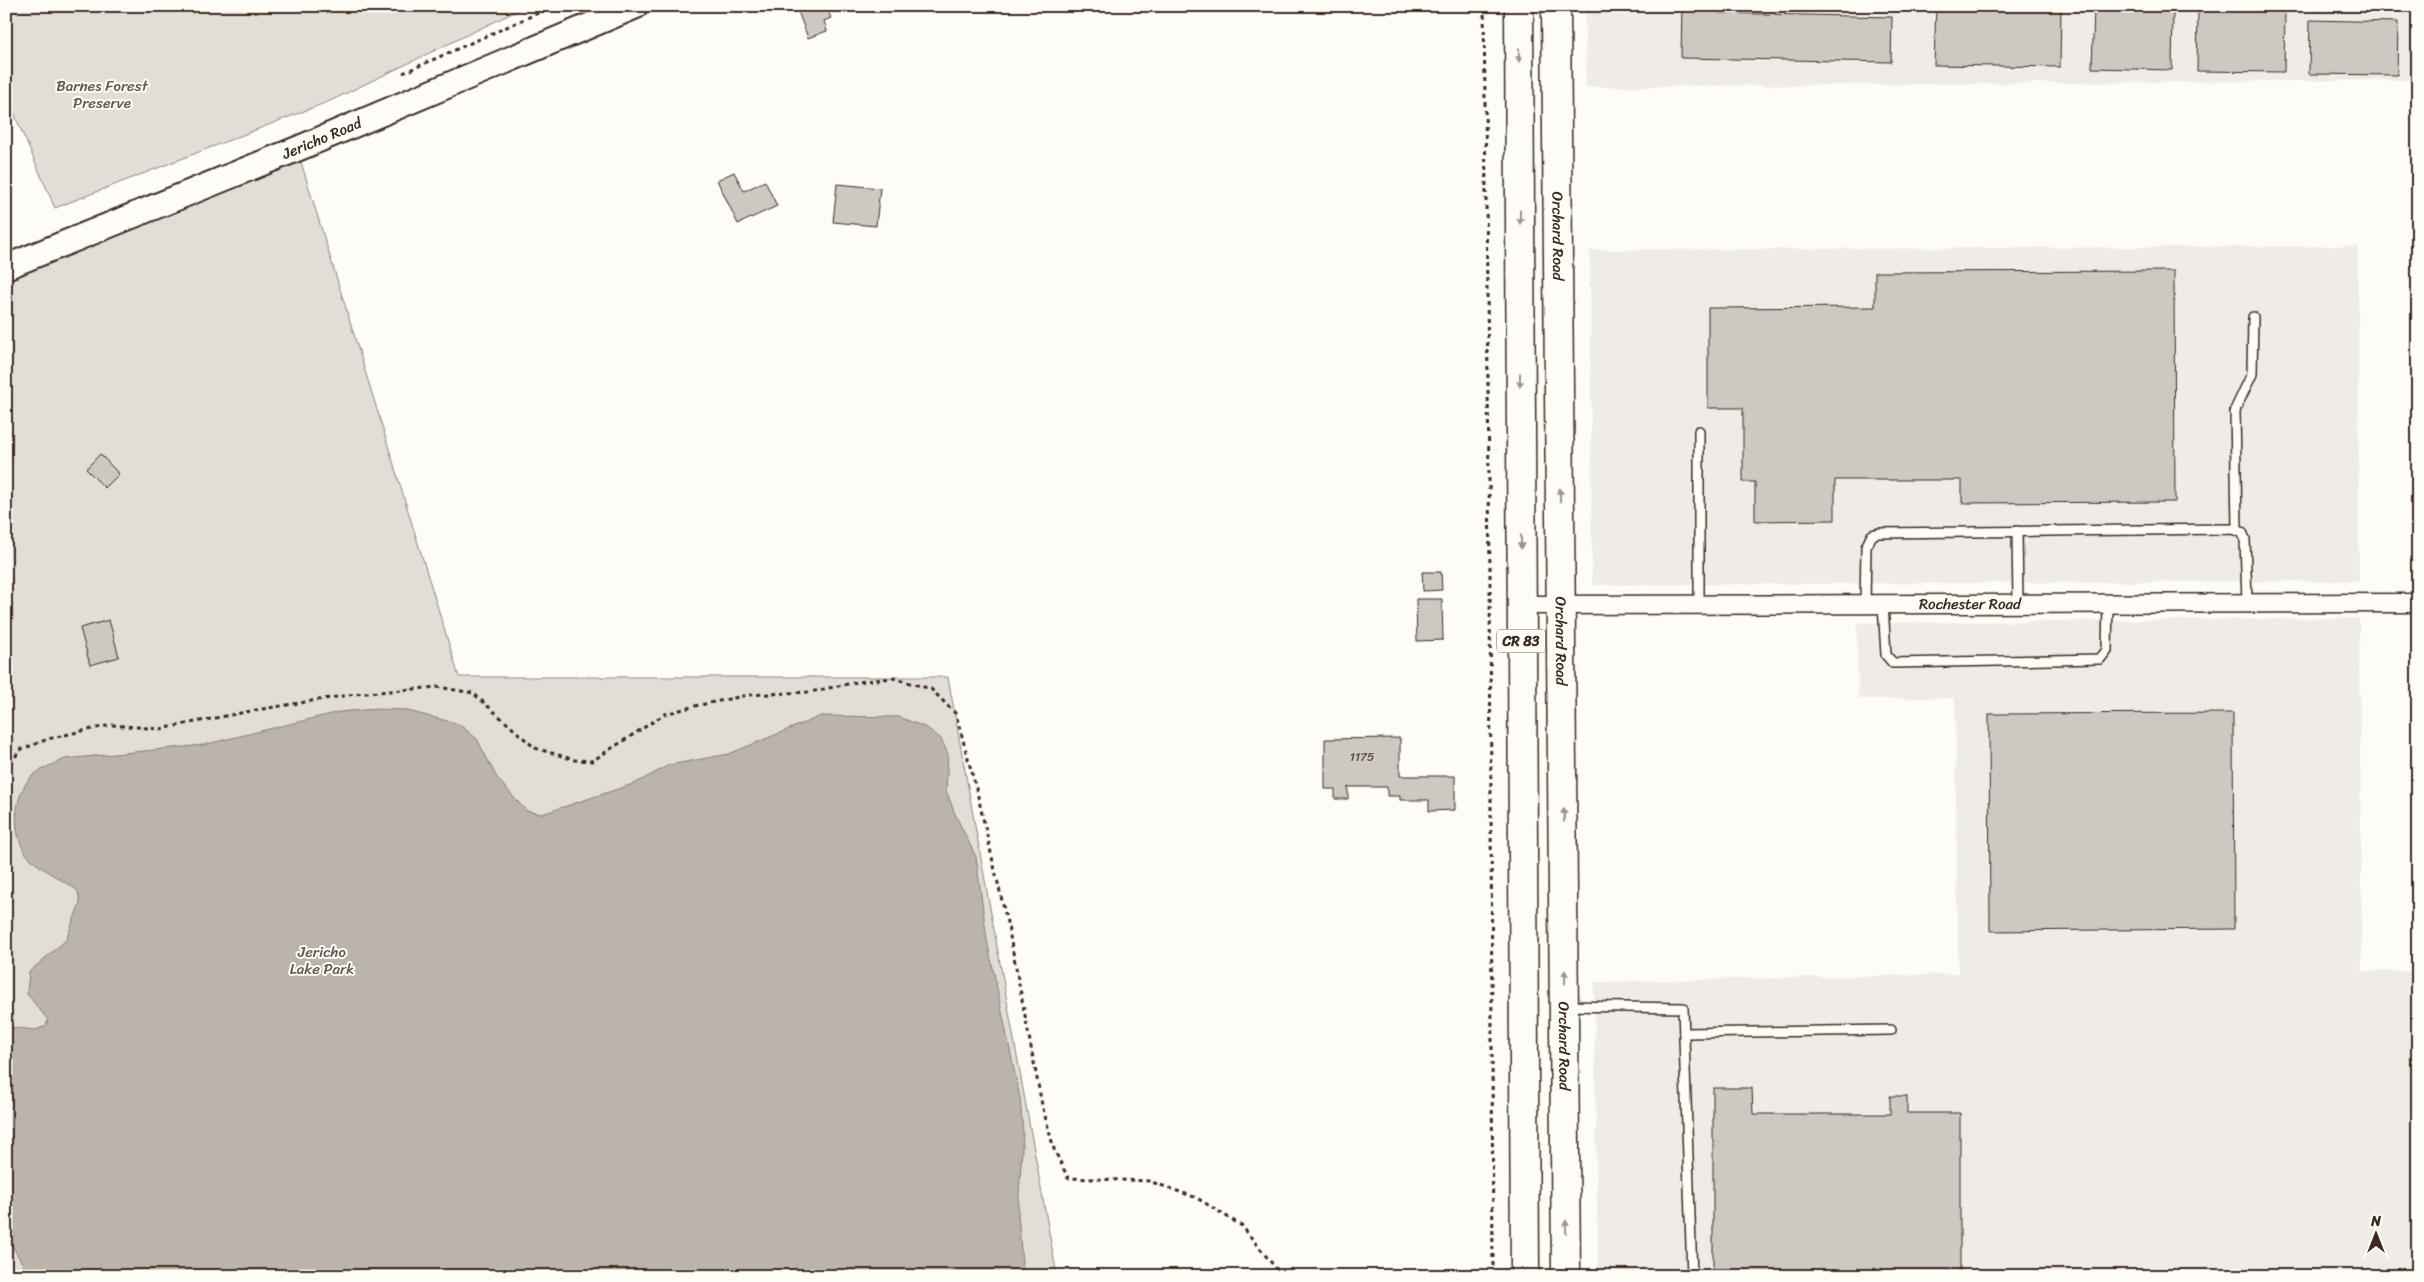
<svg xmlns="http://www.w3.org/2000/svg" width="2424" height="1282" viewBox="0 0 2424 1282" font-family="Sriracha,sans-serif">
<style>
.built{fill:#efece7}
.green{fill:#e1ded7;stroke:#8e847a}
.water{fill:#bbb4ad;stroke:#887d74}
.building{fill:#cdc8c2;stroke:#3b2a1e}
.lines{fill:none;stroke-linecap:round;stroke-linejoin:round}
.lane-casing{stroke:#3b2a1e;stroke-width:12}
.street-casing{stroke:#3b2a1e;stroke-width:21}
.secondary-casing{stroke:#3b2a1e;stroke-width:28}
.primary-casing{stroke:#3b2a1e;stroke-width:31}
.path{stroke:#3b2a1e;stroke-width:3;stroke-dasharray:4 4;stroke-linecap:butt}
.lane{stroke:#fdfcf7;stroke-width:9}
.street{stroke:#fdfcf7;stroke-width:18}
.secondary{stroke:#fdfcf7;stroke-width:24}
.primary{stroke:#fdfcf7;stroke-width:28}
.oneway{fill:#9c938a}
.labels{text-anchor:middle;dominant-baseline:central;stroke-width:4;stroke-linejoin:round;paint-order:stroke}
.number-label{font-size:12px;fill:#605247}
.shield{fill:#fdfcf7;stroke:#75695f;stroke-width:1}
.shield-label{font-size:14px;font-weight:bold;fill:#3b2a1e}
.park-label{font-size:15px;fill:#64574c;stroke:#fdfcf7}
.street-label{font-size:15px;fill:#3b2a1e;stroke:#fdfcf7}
</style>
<rect width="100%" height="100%" fill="#fdfcf7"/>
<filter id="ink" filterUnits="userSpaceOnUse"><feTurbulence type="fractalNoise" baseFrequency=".02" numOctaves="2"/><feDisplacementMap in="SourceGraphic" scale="10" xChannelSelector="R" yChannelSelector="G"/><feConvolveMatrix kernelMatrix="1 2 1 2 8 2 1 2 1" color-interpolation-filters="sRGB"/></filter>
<g filter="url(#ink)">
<!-- built -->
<g class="built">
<polygon points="1585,6 2418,6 2418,80 1586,87"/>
<polygon points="2358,246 2359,581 1592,585 1590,250"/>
<polygon points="2359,618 2362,971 2418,971 2418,1276 1598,1276 1594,982 1958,974 1955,698 1858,699 1857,623"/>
</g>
<!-- green -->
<g class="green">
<polygon points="6,6 527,6 330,101 55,208 6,95"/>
<polygon points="297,149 459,677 948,677 1057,1276 6,1276 6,267"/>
</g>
<!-- water -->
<path class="water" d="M 376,709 L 404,710 L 459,724 L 477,739 L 497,778 L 518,802 L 527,811 L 542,814 L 636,783 L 669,765 L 729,754 L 821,716 L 899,717 L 927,728 L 941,739 L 948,754 L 946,790 L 955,814 L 976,857 L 987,940 L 1020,1098 L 1023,1132 L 1018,1213 L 1023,1276 L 598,1276 L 593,1271 L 567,1276 L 26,1276 L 24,1266 L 11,1244 L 7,1221 L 6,1027 L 36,1030 L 46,1026 L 48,1020 L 27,994 L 29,972 L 66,940 L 80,903 L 78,891 C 62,879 42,871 28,856 C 11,836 13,796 31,777 C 40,769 54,764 65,759 L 203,745 L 339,712 Z"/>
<!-- building -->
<g class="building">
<polygon points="796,6 826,6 831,18 824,21 827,31 808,38"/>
<polygon points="1682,6 1718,6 1718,13 1892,17 1891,62 1681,58"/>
<polygon points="1936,6 2061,6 2060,67 1934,65"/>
<polygon points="2198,8 2285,10 2284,72 2197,71"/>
<polygon points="2094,9 2173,11 2172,70 2092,68"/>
<polygon points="2310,20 2398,22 2397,75 2309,74"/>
<polygon points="734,172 744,191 765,181 777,206 738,224 717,180"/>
<polygon points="837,184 880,188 876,226 833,222"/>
<polygon points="2174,271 2175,502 1962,503 1962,480 1835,480 1835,520 1755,521 1755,482 1743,482 1743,408 1708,408 1708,308 1875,307 1875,272"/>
<polygon points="100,454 119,474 105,488 86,469"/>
<polygon points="1422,572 1441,572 1442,590 1423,591"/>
<polygon points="1416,599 1442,599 1443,640 1417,641"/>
<polygon points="109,620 119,657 90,665 80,628"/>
<polygon points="2233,713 2234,929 1990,931 1989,714"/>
<polygon points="1400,738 1400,776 1455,776 1455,810 1429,811 1429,800 1400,800 1400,796 1387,796 1387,787 1348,787 1348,799 1335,799 1335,789 1325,789 1325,739"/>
<polygon points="1713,1088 1752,1088 1753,1114 1890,1114 1890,1096 1907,1096 1907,1113 1960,1113 1960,1276 1713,1276"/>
</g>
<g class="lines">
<!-- lane casing -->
<g class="lane-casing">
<g id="lane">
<polyline points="1699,431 1699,605"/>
<polyline points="2237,529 2235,410 2252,374 2253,317"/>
<polyline points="2017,531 2018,604"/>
<polyline points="1865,604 1866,547 1872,535 1879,533 2231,529 2242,532 2245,539 2247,603"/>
<polyline points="1883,604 1886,655 1893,663 2100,659 2107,650 2108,603"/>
<polyline points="1566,1006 1683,1008 1692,1276"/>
<polyline points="1684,1033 1891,1030"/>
</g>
</g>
<!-- street casing -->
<g class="street-casing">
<g id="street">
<path id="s1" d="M 1521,605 L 2418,603"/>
</g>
</g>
<!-- secondary casing -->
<g class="secondary-casing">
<g id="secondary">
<path id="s2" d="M 6,267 L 297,149 L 636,6"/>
</g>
</g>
<!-- primary casing -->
<g class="primary-casing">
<g id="primary">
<polyline points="1519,6 1525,1276"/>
<path id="s3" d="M 1556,6 L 1566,1276"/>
</g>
</g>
<!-- path -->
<g class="path">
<polyline points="1484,6 1490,573 1493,1276"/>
<polyline points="403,73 554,6"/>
<polyline points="6,770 20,750 48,739 82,731 112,725 160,729 256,710 355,694 438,687 473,693 535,748 575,760 592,761 665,714 695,706 748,695 810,692 857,682 893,678 931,689 956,714 977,792 1009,931 1042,1105 1054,1149 1068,1178 1149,1181 1197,1198 1242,1226 1282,1276"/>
</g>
<!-- lane -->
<use href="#lane" class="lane"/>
<!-- street -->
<use href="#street" class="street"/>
<!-- secondary -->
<use href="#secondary" class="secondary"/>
<!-- primary -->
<use href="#primary" class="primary"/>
</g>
<!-- one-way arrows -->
<defs><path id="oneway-solid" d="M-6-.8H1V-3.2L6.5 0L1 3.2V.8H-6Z" transform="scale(1.25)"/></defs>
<g class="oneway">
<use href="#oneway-solid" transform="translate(1519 55) rotate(90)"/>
<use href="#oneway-solid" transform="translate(1520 217) rotate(90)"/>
<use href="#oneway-solid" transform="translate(1520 380) rotate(90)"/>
<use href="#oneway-solid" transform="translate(1560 495) rotate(-91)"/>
<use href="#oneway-solid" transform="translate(1521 542) rotate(90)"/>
<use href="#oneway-solid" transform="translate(1564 815) rotate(-91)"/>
<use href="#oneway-solid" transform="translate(1565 977) rotate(-91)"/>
<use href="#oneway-solid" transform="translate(1566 1227) rotate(-90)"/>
</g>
</g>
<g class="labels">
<!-- number labels -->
<g class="number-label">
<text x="1362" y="757">1175</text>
</g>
<!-- shield labels -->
<rect class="shield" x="1497" y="629.5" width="48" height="23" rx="4"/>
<g class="shield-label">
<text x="1521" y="641">CR 83</text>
</g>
<!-- park labels -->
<g class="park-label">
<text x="102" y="86">Barnes Forest<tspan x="102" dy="17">Preserve</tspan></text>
<text x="322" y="952">Jericho<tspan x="322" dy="17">Lake Park</tspan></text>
</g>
<!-- street labels -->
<g class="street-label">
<text stroke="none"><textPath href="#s2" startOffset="341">Jericho Road</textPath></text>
<text stroke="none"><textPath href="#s3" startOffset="230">Orchard Road</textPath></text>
<text stroke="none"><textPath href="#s1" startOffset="449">Rochester Road</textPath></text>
<text stroke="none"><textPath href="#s3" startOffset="635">Orchard Road</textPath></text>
<text stroke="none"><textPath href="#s3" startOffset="1040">Orchard Road</textPath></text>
</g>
</g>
<!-- margin -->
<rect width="2424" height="1282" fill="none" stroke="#fdfcf7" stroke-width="25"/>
<rect x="12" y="12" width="2399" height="1257" fill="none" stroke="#3b2a1e" stroke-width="2" filter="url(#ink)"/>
<!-- north arrow -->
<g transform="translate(2376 1234)" stroke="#fdfcf7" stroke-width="4" paint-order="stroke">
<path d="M0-4L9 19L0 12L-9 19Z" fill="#3b2a1e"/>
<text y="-8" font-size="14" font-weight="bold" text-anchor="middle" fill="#3b2a1e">N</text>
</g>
</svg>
